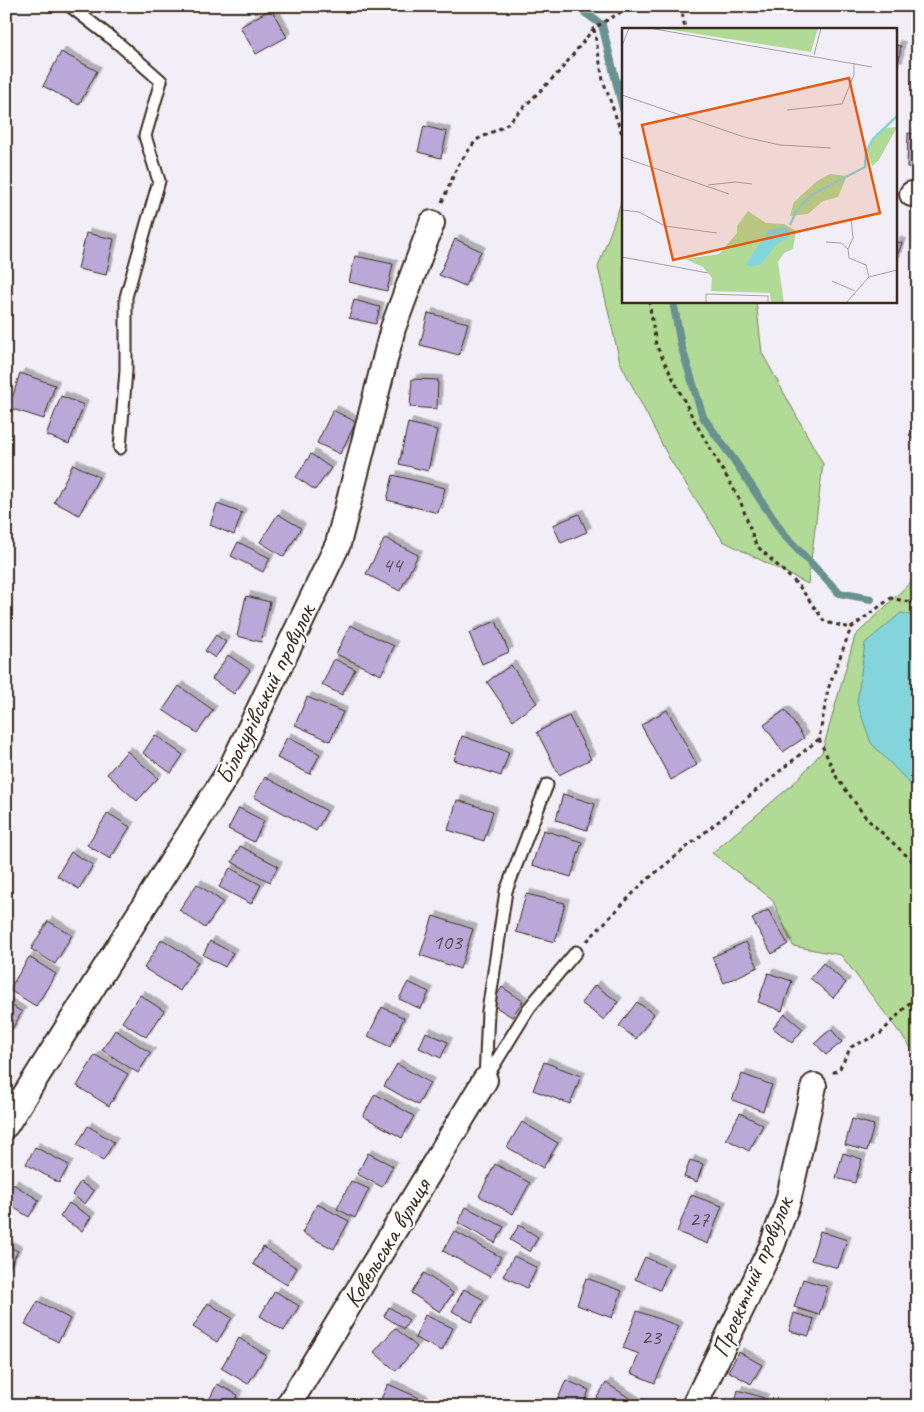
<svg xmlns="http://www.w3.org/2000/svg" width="924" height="1412" viewBox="0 0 924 1412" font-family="Caveat,sans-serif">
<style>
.green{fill:#b1da97;stroke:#76825a}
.water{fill:#84d5db;stroke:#67918f}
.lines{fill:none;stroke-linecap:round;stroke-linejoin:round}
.stream{stroke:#67918f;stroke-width:8}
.building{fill:#b9a8d8;stroke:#3b2a1e;filter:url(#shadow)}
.lane-casing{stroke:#3b2a1e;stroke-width:15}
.street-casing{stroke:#3b2a1e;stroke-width:28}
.path{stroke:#3b2a1e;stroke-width:3;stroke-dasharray:4 4;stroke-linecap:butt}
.lane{stroke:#fff;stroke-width:11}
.street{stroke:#fff;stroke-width:24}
.labels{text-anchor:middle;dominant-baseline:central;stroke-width:4;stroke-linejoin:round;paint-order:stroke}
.number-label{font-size:22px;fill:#5a4a4c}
.street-label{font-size:25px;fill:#3b2a1e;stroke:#fff}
.inset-river{fill:none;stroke:#84d5db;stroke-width:2.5}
.inset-road{fill:none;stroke:#a8a0a0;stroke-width:1}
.view{fill:#e8590c;fill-opacity:0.15;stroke:#e8590c;stroke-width:2.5}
.inset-edge{fill:none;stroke:#3b2a1e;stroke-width:2.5}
</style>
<defs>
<filter id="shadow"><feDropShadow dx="4.5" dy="-4.5" stdDeviation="0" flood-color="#0004"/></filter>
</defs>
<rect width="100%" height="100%" fill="#f1eef7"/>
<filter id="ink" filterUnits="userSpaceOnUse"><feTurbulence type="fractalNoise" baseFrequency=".02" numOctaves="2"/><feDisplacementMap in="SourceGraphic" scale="10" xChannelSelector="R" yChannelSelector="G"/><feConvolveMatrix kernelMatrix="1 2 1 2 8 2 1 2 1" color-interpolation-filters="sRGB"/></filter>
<g filter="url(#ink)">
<!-- green -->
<g class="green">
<polygon points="623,197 623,301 756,301 762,353 823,464 808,584 723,541 669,458 620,362 598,267"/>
<polygon points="918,575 918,1057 841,955 793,946 772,899 712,853 793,784 822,752 855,636"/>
</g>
<!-- water -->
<polygon class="water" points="901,613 918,617 918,792 871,743 857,703 865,643"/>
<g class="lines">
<!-- stream -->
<g class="stream">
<polyline points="576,6 602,25 623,109"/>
<polyline points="673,301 681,345 703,417 734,460 784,535 839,593 871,599"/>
</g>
</g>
<!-- building -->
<g class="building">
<polygon points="271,9 287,37 256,54 240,27"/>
<polygon points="895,45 901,46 898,67 895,66"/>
<polygon points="61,52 97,71 79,105 43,86"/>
<polygon points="424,126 447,132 441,158 418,152"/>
<polygon points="908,133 918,134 918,168 907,167"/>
<polygon points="86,233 114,239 106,275 78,269"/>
<polygon points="455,239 481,251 465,286 439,275"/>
<polygon points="895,241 902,243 895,262"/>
<polygon points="355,256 393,264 387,291 349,282"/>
<polygon points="354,300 380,307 376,324 349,318"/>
<polygon points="428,313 468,323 459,355 420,345"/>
<polygon points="20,373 55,385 44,419 9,408"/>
<polygon points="412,379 438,380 437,409 410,407"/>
<polygon points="61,396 84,405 69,444 46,435"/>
<polygon points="333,410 356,422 340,454 317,443"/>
<polygon points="408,423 437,430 428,471 399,464"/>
<polygon points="918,426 918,444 909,435"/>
<polygon points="311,454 331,468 315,490 296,477"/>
<polygon points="73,464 99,477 79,515 54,502"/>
<polygon points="393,475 445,488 438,513 387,500"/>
<polygon points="217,504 242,513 234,535 210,525"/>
<polygon points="278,514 301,528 284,557 260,542"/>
<polygon points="579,514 587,532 561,543 553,525"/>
<polygon points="385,538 418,555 400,591 366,574"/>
<polygon points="238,542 270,558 263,572 231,556"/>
<polygon points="246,596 270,602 261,642 237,636"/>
<polygon points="496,621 509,652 482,664 469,633"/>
<polygon points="350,625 394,646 381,675 336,654"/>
<polygon points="216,635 226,642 215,658 205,651"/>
<polygon points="228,655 250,670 234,694 212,679"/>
<polygon points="334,659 355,669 342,695 322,685"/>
<polygon points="511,665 537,703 513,720 487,682"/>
<polygon points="179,686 213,710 197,733 163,710"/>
<polygon points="307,697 343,712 330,741 295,725"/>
<polygon points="667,710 697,765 671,780 641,725"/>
<polygon points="785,710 804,738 783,752 764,725"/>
<polygon points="569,716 591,759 559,775 537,732"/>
<polygon points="155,735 183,755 171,773 143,753"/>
<polygon points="462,736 509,752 501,776 454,760"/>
<polygon points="287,737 320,754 310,774 277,758"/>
<polygon points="127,751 158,778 137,801 107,774"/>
<polygon points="265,777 327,811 316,831 254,797"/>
<polygon points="563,794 595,804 587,830 556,820"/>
<polygon points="457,800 493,811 484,841 448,830"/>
<polygon points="239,808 264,821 254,842 228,829"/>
<polygon points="108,813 130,827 110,859 87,845"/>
<polygon points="543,830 582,842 571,877 532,865"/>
<polygon points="240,846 278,866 270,882 232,862"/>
<polygon points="71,852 93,865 79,889 57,876"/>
<polygon points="230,868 261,885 251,904 219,887"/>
<polygon points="197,884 223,902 205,928 179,910"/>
<polygon points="526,894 565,903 555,942 516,932"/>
<polygon points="768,910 788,944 772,954 752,919"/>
<polygon points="433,916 473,929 460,969 420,955"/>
<polygon points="48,921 72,935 55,964 31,949"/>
<polygon points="162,939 198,962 180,991 144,968"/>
<polygon points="210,941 233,953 225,967 203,955"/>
<polygon points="746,942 758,967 724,983 712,957"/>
<polygon points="29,957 56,974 36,1006 9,990"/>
<polygon points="823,963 846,983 833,998 810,978"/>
<polygon points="768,973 792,981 782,1011 758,1002"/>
<polygon points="408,982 429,992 421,1009 399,999"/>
<polygon points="595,985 618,1002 604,1020 581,1003"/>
<polygon points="502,987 523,1001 512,1017 491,1004"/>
<polygon points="140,995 164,1011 146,1037 122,1022"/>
<polygon points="6,1002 22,1012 10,1033 6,1031"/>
<polygon points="637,1002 654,1014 636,1039 619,1026"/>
<polygon points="382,1007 404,1018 390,1047 368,1036"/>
<polygon points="785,1014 803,1029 792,1043 773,1028"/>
<polygon points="831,1029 842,1042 826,1055 815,1043"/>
<polygon points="115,1030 151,1053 138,1073 102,1050"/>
<polygon points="426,1032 448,1042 441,1058 419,1048"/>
<polygon points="95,1055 128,1074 109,1106 77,1086"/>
<polygon points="544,1062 581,1076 570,1104 533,1090"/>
<polygon points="397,1064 430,1083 418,1105 384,1086"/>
<polygon points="742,1074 772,1085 763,1111 732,1100"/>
<polygon points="375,1094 414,1116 402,1138 363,1116"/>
<polygon points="740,1113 763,1125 749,1151 726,1139"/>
<polygon points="852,1119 874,1125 867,1151 845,1145"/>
<polygon points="522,1122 558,1143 543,1168 507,1147"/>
<polygon points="88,1126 114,1142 103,1161 77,1145"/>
<polygon points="35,1147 69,1165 59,1183 26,1164"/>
<polygon points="368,1153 393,1166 382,1187 357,1174"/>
<polygon points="843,1153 862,1159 855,1183 836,1178"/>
<polygon points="690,1160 703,1164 697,1182 684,1177"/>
<polygon points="495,1164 530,1183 513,1214 479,1196"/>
<polygon points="351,1181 369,1189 355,1218 337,1209"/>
<polygon points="80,1182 94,1191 85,1204 72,1195"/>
<polygon points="13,1184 39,1200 29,1217 6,1203 6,1196"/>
<polygon points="691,1195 722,1206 708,1244 677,1232"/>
<polygon points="69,1203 91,1217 82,1231 60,1217"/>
<polygon points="317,1204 349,1221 334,1249 302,1233"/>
<polygon points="466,1207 504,1227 495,1243 458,1223"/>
<polygon points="519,1225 538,1237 530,1252 510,1240"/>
<polygon points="454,1231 501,1257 490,1277 443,1251"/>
<polygon points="820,1231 847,1240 838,1268 811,1260"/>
<polygon points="6,1245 18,1251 6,1273"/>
<polygon points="263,1247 297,1268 287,1285 253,1264"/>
<polygon points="514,1256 537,1268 527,1288 503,1276"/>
<polygon points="645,1257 669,1268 660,1290 635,1279"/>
<polygon points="424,1273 453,1293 440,1312 411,1293"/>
<polygon points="586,1278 622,1291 612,1318 577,1305"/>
<polygon points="803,1279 828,1287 819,1315 794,1307"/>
<polygon points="464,1289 484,1300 472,1322 452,1311"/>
<polygon points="275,1291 299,1306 284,1331 260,1316"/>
<polygon points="38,1301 70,1319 58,1342 25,1324"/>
<polygon points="208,1303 232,1318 217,1342 193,1327"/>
<polygon points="389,1307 409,1320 404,1329 384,1316"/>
<polygon points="637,1311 679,1326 655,1383 631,1373 639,1354 623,1348"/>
<polygon points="794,1313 814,1319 809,1336 789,1331"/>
<polygon points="425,1315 453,1328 442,1351 415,1338"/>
<polygon points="395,1328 417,1347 396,1371 374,1352"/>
<polygon points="239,1338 266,1355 248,1384 221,1368"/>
<polygon points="739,1352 762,1365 751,1384 728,1371"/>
<polygon points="566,1380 589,1390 583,1406 555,1406"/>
<polygon points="606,1383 642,1406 592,1405"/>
<polygon points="217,1384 238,1395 233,1406 206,1406"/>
<polygon points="388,1384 424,1400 421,1406 385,1406 379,1403"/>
<polygon points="738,1390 764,1398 762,1406 734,1406"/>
</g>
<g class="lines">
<!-- lane casing -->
<g class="lane-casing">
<g id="lane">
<polyline points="70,6 119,44 161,81 145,136 159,181 126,297 126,370 120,448"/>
<polyline points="486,1078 529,1008 576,952"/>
<polyline points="485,1080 488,1011 506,891 547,785"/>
</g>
</g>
<!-- street casing -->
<g class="street-casing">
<g id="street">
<polyline points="912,194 918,195"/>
<polyline points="6,1125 231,768 338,544 393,328 432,223"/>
<polyline points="288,1406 485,1080"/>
<polyline points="694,1406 772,1246 788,1201 814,1086"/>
</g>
</g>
<!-- path -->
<g class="path">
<polyline points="681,6 685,29"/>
<polyline points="594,29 603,80 623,137"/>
<polyline points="442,202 458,165 476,140 505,126 560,71 594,28 631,6"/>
<polyline points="649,301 656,345 695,422 740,500 756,545 799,586 825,622 851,628"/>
<polyline points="910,603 918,598"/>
<polyline points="819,739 837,778 867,819 918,866"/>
<polyline points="587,941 643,883 819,739 828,689 851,628 891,598 918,604"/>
<polyline points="833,1073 840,1068 851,1047 880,1034 918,994"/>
</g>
<!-- lane -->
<use href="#lane" class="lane"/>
<!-- street -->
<use href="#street" class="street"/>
</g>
</g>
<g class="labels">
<!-- number labels -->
<g class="number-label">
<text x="392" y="565">44</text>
<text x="447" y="942">103</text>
<text x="699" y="1219">27</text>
<text x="651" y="1337">23</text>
</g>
<!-- street labels -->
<g class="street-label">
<text transform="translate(265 694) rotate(-64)">Білокурівський провулок</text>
<text transform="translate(387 1243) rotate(-59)">Ковельська вулиця</text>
<text transform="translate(752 1277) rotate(-67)">Проектний провулок</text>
</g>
</g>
<!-- overview -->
<g transform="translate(622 28)">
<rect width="275" height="275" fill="#f1eef7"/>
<path d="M 38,0 L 196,0 L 189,24 ZM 275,99 L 257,132 L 250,138 L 245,122 L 254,106 L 264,100 ZM 208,146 L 225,148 L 216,169 L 201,173 L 186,186 L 168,188 L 172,174 L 195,153 ZM 126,183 L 144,195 L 162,196 L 174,203 L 171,221 L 162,225 L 156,234 L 162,275 L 149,275 L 148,265 L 89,263 L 90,250 L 81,239 L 63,231 L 97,226 L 115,205 L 115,198 Z" fill="#b1da97"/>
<path d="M 162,198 L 167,202 L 167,210 L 155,216 L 139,236 L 129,239 L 124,236 L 147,202 Z" fill="#84d5db"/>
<path class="inset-river" d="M 168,197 L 175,182 L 189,167 L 243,139 L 244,124 L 251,111 L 275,88"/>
<path class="inset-road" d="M 27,0 L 250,39M 0,18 L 7,0M 192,27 L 199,0M 0,67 L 122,109 L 158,117 L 209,120M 165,82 L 220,76 L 232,47 L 232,35M 0,129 L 107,166M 86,157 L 113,154 L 130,156M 0,182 L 17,184 L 43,198 L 95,205M 204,214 L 219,215 L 226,221 L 227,230 L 244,237 L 247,249M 226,221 L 231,210 L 229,190M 0,229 L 86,245M 210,253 L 233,263M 84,275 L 84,266 L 146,268 L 146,275M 224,275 L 247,249 L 275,242"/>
<path class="view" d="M 227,50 L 258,185 L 51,232 L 20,97 Z"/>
<rect width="275" height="275" class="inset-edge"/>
</g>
<!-- margin -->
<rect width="924" height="1412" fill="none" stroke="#fff" stroke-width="25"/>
<rect x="12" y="12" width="899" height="1387" fill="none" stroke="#3b2a1e" stroke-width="2" filter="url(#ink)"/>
</svg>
